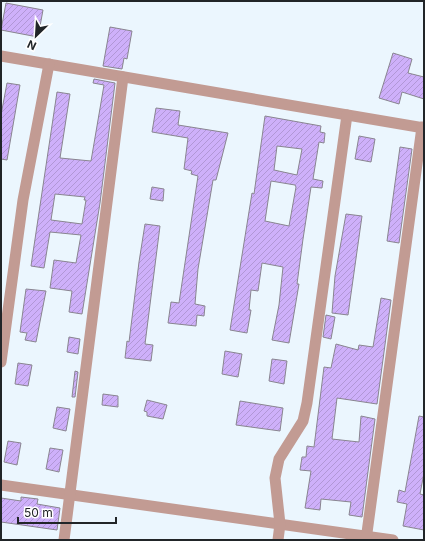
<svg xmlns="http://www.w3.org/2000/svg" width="425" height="541" viewBox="0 0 425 541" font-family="Inter,sans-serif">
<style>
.building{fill:url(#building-hatch);stroke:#898590;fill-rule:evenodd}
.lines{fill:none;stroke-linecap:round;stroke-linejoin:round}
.street{stroke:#c29b93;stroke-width:11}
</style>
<defs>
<pattern id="building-hatch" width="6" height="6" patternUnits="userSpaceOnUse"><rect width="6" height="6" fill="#ceb0fa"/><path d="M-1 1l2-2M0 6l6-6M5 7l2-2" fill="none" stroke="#b197d6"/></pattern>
</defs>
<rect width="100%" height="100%" fill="#ebf6fe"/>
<!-- building -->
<g class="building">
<polygon points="6,3 43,10 38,37 1,30"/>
<polygon points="110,27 132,31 127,59 124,58 122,69 103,66"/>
<polygon points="393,53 412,59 408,73 424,77 424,99 402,92 399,104 379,98"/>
<path d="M 94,79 L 115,83 L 100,203 L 82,314 L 69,312 L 72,291 L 50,288 L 54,260 L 76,263 L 81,235 L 50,232 L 44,268 L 31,266 L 57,92 L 70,94 L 60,158 L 91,161 L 104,85 L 93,83 ZM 55,194 L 85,197 L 84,200 L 86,200 L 82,224 L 51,220 Z"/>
<polygon points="7,83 20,85 7,160 1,159 1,115"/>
<polygon points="156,108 180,111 178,125 228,133 216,180 213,180 198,269 195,304 205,306 204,316 197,315 196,326 168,323 171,302 179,303 198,176 191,174 192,171 184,169 188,138 152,132"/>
<path d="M 265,116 L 321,126 L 320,132 L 325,133 L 324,143 L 319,142 L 313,179 L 323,181 L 322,188 L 311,187 L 303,239 L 297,284 L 299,284 L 289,343 L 272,340 L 279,305 L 283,267 L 262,263 L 258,291 L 251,290 L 249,310 L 251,310 L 247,333 L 230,330 L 252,193 L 254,194 ZM 277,146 L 302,149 L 297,175 L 274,170 ZM 271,181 L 295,185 L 296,187 L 289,226 L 265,221 Z"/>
<polygon points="359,136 375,139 371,162 355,159"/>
<polygon points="400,147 412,149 399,243 387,241"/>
<polygon points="152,187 164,189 163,201 150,199"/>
<polygon points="346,214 362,216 348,315 332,313 335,276"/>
<polygon points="145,224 160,226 145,344 153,345 151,361 125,358 127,341 129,342 139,262"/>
<polygon points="26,289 46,291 36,342 25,340 27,333 20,332"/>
<polygon points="381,298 391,300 377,404 337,398 332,439 359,442 361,416 375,419 362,517 349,515 351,502 321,499 320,510 305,508 311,471 300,470 302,457 306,457 307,446 314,447 324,367 331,368 336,344 358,350 359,345 373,347"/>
<polygon points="326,315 335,317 331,339 323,337"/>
<polygon points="69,337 80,339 78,354 67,352"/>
<polygon points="225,351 242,354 238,377 222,374"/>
<polygon points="272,359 287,361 284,384 269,381"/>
<polygon points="18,363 32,365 28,386 15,384"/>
<polygon points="75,371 78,372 75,397 72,397"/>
<polygon points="103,394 118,396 118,407 102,405"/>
<polygon points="147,400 167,405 163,419 147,416 147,412 144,411"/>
<polygon points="240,401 283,408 280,431 236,425"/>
<polygon points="57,407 70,409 66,431 53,428"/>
<polygon points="419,416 424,417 424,473 420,494 424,495 424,530 403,526 407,504 397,502 399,490 405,492"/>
<polygon points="8,441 21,443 17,465 4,462"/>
<polygon points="50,448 63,450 59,472 46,469"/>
<polygon points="21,497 38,499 37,504 60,508 57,530 1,522 1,498 21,501"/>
</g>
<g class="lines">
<!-- street -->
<g class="street">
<polyline points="1,56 424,128"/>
<polyline points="1,362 23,200 49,64"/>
<polyline points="1,485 393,540"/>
<polyline points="64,540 123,77"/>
<polyline points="278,540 280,524 275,478 279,459 303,421 307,403 347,115"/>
<polyline points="366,540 422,127"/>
</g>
</g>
<!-- border -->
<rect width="425" height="541" fill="none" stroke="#212528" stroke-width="4"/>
<!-- north arrow -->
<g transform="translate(36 36) rotate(205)" stroke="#ffffff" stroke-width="3" paint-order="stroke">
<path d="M0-3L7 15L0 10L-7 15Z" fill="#212528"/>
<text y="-6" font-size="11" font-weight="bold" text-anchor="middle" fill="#212528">N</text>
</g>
<!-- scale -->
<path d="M18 517v6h98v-6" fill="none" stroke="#212528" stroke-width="2"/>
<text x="24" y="517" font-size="12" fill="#212528" stroke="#ffffff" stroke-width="3" paint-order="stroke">50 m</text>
</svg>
